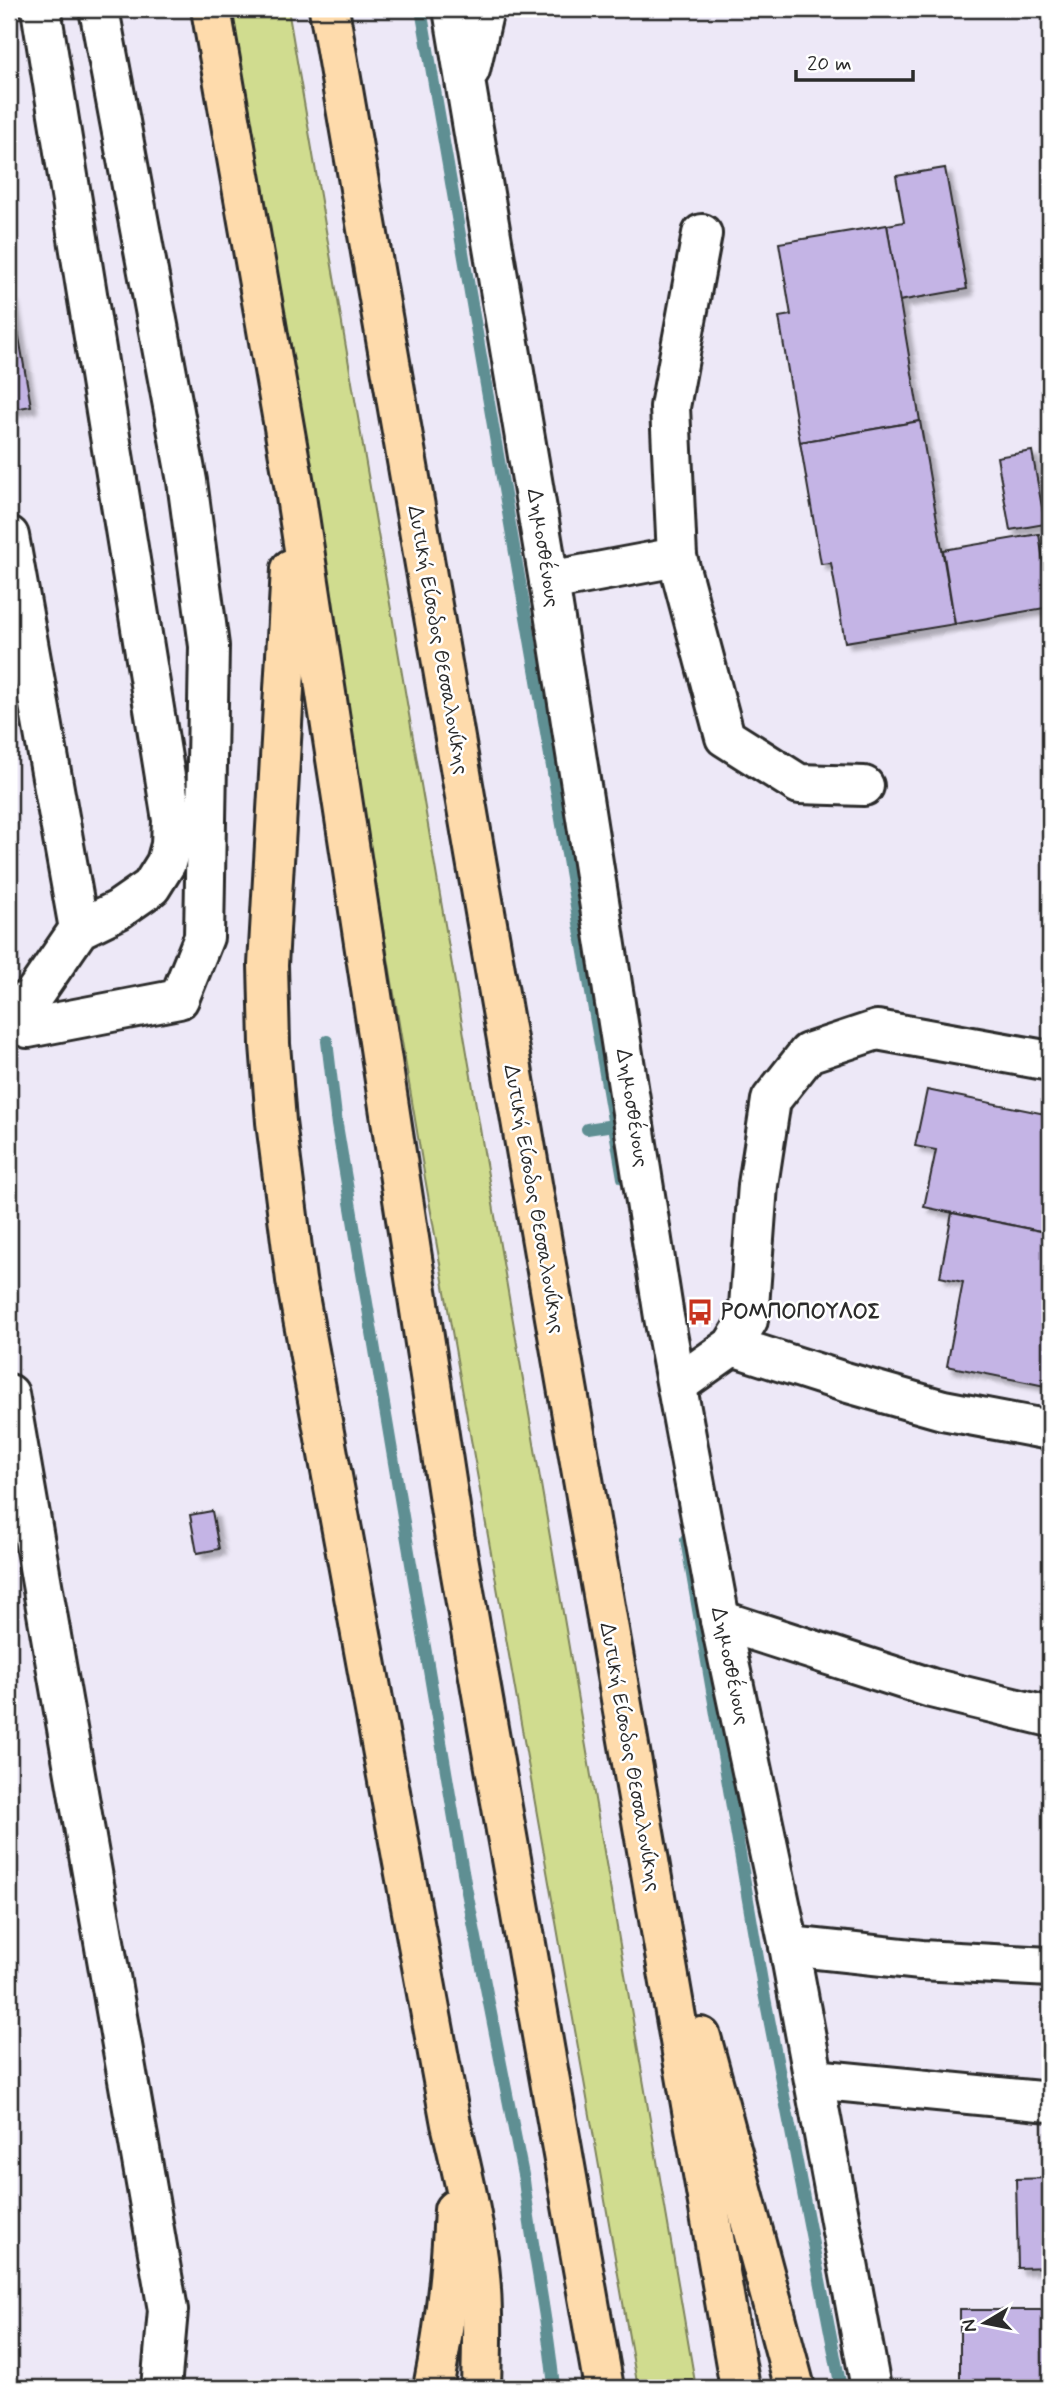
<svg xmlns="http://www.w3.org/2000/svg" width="1059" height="2397" viewBox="0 0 1059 2397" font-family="Mynerve,sans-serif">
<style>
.green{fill:#d0dc8f;stroke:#7e845d;stroke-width:2}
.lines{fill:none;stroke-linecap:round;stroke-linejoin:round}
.stream{stroke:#5f8f93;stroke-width:12}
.building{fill:#c4b4e5;stroke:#2b2b2b;stroke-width:2;filter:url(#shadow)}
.minor-casing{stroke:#2b2b2b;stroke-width:44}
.highway-casing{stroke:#2b2b2b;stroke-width:44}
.minor{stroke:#fff;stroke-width:38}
.highway{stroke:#fedbac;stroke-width:38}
.labels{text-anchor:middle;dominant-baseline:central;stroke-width:5;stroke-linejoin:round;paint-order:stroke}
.street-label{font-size:21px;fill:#2b2b2b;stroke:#fff}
.poi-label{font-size:21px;font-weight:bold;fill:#2b2b2b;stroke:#fff;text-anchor:start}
</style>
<defs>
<filter id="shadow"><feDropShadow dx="6" dy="6" stdDeviation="2" flood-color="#0004"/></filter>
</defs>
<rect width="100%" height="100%" fill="#ede8f7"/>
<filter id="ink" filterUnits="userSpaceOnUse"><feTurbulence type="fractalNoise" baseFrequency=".0143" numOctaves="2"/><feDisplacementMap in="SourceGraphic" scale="14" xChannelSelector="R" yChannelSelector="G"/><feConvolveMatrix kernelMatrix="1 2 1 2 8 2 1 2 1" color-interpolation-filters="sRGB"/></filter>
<g filter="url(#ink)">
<!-- green -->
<polygon class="green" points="229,9 288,9 696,2388 638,2388 422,1161"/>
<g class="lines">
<!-- stream -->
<g class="stream">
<polyline points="421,9 623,1178"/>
<path d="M 327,1041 L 337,1125 L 463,1872 L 524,2180 C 532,2250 548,2318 554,2388"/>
<polyline points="587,1129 614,1125"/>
<polyline points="686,1540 764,1993 841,2388"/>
</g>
</g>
<!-- building -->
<g class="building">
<polygon points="945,168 967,289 899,301 887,225 904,222 896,176"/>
<polygon points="887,225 920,421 800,442 779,317 791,315 779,243"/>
<polygon points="9,297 12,297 31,406 9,410"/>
<polygon points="920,421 955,624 845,642 831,563 821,564 800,442"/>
<polygon points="1032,451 1045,524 1010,530 997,457"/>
<polygon points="1039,534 1050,607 955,624 943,550"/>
<polygon points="927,1090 1050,1115 1050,1233 924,1207 936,1150 915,1146"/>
<polygon points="952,1213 1050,1233 1050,1387 947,1366 963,1282 940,1277"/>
<polygon points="212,1511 219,1549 197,1553 190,1515"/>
<polygon points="1050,2178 1050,2267 1018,2268 1016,2179"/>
<rect x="960" y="2310" width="90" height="78"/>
</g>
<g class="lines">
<!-- minor casing -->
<g class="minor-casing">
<g id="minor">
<polyline points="453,9 549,581 664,1317 720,1620 789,1946 921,1960 1050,1967"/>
<polyline points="470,70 484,9"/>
<polyline points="702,234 670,407 677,557 725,737 799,784 864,786"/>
<polyline points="9,536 79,929"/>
<polyline points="549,581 677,557"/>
<polyline points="11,1014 28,1028 179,999 204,937 209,646 187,481 99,9"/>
<polyline points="9,1015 33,996 79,929 118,910 151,887 166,863 171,845 172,820 41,9"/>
<polyline points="732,1346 845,1382 943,1410 1050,1430"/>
<polyline points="677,1385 732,1346 748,1320 758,1185 771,1100 808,1053 877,1030 1050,1061"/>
<polyline points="9,1394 168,2310 161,2388"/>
<polyline points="720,1620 931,1688 1050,1717"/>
<polyline points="789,1946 871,2388"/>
<polyline points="814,2079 1050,2102"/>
</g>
</g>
<!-- highway casing -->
<g class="highway-casing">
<g id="highway">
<polyline points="211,9 295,490 455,1540 604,2388"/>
<polyline points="329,9 740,2388"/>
<path d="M 291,569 L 268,965 L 270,1044 L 276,1122 L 296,1280 L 451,2124 C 462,2169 472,2213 478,2258 C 484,2301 482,2345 481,2388"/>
<polyline points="701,2037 795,2388"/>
<path d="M 433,2388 C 445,2329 451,2271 454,2210"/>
</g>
</g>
<!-- minor -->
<use href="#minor" class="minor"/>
<!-- highway -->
<use href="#highway" class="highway"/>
</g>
</g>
<!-- icons -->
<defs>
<g id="bus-bare" transform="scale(2.1)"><path d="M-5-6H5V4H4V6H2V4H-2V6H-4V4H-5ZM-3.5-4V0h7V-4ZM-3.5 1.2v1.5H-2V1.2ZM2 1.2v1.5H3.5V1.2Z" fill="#c8321e" stroke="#fff" stroke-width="2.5" paint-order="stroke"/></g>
</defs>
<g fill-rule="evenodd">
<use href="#bus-bare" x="700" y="1312"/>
</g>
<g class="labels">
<!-- street labels -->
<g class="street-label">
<text transform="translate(543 548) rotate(81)">Δημοσθένους</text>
<text transform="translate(438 640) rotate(80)">Δυτική Είσοδος Θεσσαλονίκης</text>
<text transform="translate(632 1108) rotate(81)">Δημοσθένους</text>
<text transform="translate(534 1199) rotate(80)">Δυτική Είσοδος Θεσσαλονίκης</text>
<text transform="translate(730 1666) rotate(78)">Δημοσθένους</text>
<text transform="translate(630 1757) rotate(80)">Δυτική Είσοδος Θεσσαλονίκης</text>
</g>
<!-- poi labels -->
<g class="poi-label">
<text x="721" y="1312">ΡΟΜΠΟΠΟΥΛΟΣ</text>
</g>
</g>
<!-- margin -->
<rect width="1059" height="2397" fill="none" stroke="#fff" stroke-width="35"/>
<rect x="18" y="18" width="1024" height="2362" fill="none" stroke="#2b2b2b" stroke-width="2.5" filter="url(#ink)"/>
<!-- north arrow -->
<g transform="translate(985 2323) rotate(260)" stroke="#ffffff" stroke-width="5" paint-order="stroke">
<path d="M0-5L12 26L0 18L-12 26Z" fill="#2b2b2b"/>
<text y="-10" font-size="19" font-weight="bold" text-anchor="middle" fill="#2b2b2b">N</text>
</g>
<!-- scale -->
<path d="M796 70v10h117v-10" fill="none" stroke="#2b2b2b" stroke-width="3.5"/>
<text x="807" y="70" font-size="21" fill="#2b2b2b" stroke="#ffffff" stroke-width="5" paint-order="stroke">20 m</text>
</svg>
